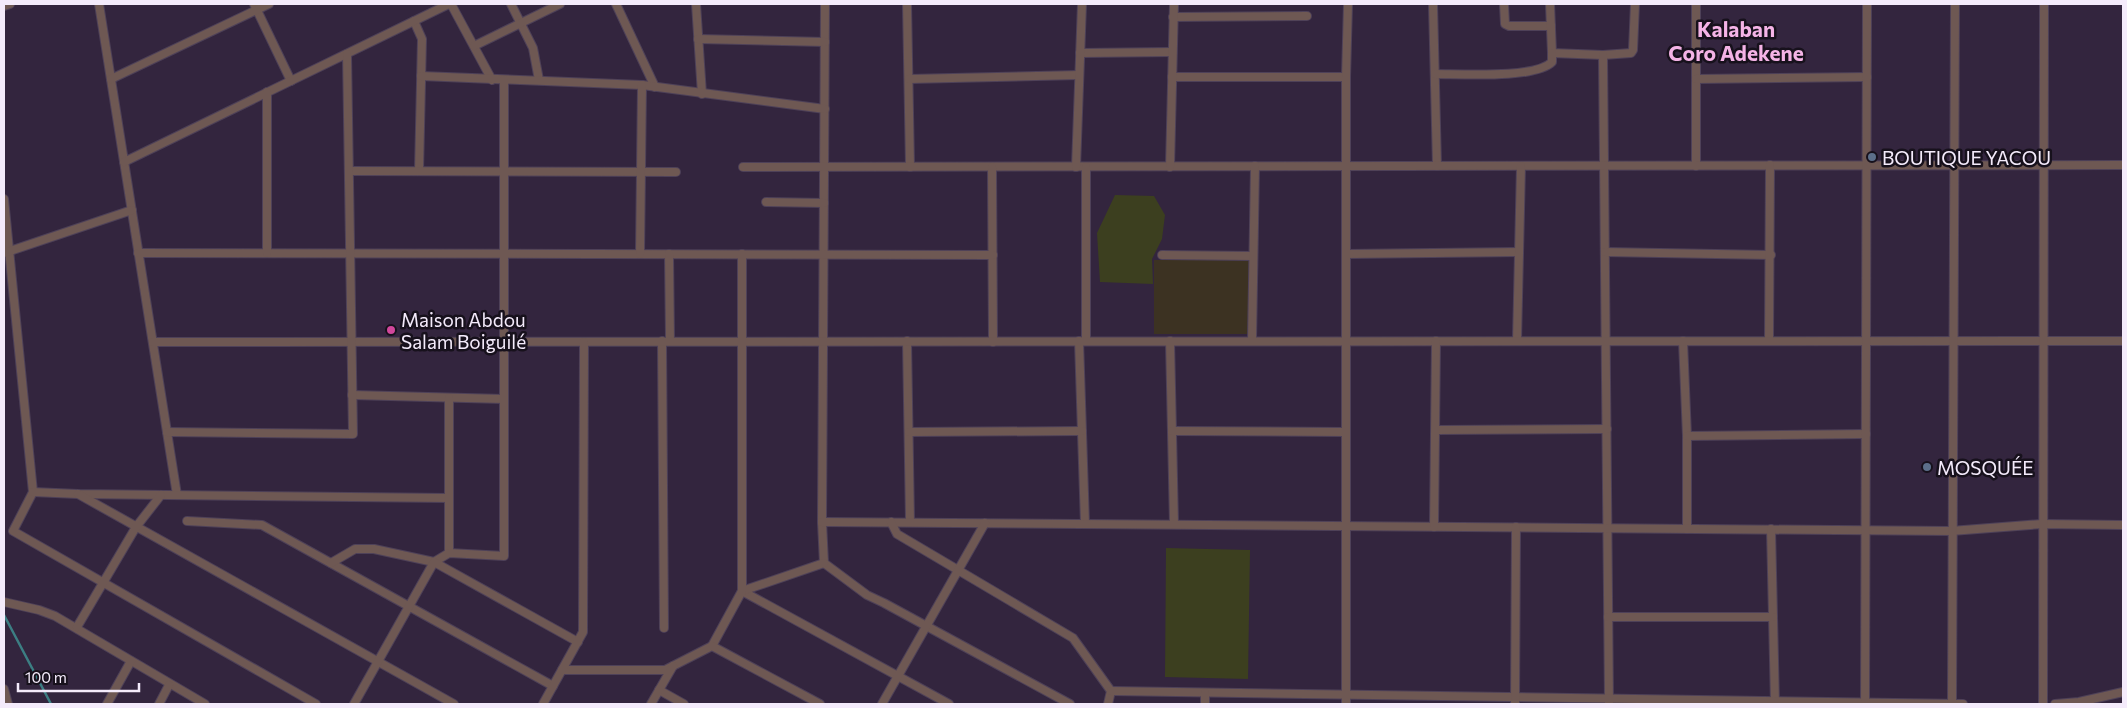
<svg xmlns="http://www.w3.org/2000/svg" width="2127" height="708" viewBox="0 0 2127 708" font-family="Commissioner,sans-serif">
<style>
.education{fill:#3c3222}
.green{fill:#3c3f1f}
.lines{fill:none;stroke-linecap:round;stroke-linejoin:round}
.stream{stroke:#3c7e83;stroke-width:2.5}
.minor-casing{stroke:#4e4158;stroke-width:10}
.minor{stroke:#6e5853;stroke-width:8}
.service-dot{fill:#5c6f8a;stroke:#17111c;stroke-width:2}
.hotel-dot{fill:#d1479c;stroke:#17111c;stroke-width:2}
.labels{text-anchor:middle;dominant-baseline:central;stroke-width:5;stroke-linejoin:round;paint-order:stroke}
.poi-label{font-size:19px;fill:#f4ebfb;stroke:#17111c;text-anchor:start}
.quarter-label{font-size:21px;font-weight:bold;fill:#f4b3e6;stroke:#17111c}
</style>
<rect width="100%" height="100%" fill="#33253e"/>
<!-- education -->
<polygon class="education" points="1154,260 1250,260 1249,334 1154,334"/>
<!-- green -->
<g class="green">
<polygon points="1115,195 1154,196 1165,215 1162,239 1152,259 1153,284 1100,282 1097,233"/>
<polygon points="1166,548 1250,550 1248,679 1165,677"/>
</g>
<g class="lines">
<!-- stream -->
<polyline class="stream" points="4,615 51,704"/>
<!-- minor casing -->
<g class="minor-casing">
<g id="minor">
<polyline points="99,4 177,495"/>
<polyline points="254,4 291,81"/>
<polyline points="451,4 492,80"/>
<polyline points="511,4 533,48 539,80"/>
<polyline points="616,4 655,87"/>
<polyline points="696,4 702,94"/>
<polyline points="825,4 822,522 824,563 867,595 884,603 1070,704"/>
<polyline points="907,4 910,167"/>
<polyline points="1433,4 1437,166"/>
<polyline points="1504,4 1505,24 1509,26 1551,26"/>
<polyline points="1550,4 1552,53 1603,55 1631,53 1633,50 1635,4"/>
<polyline points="1696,4 1696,166"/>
<polyline points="4,6 10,4"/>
<polyline points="1173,17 1307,16"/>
<polyline points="414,21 422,39 419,171"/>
<polyline points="698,39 825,42"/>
<polyline points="474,46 560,4"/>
<polyline points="1080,53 1172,52"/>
<polyline points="1603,55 1609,704"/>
<path d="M 1435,74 C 1461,74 1535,79 1552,62 L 1552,53"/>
<polyline points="421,76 642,85 825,109"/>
<polyline points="1172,77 1346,77"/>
<polyline points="111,79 269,4"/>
<polyline points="909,79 1079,75"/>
<polyline points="1696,79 1867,77"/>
<polyline points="124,162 449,4"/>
<polyline points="743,167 2123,165"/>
<polyline points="992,167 993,342"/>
<polyline points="1076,167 1082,4"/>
<polyline points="1086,167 1086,341"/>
<polyline points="1170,167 1174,4"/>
<polyline points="349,171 676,172"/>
<polyline points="4,199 33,492 13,531 316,704"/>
<polyline points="766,202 824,203"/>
<polyline points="1605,252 1771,255"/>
<polyline points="4,253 132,210"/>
<polyline points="138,253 993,255"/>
<polyline points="267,253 267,92"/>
<polyline points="640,254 642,85"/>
<polyline points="669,254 670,341"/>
<polyline points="1346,254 1519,252"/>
<polyline points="1162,255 1253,256"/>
<polyline points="662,341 664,628"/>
<polyline points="907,341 910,522"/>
<polyline points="1079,341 1085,524"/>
<polyline points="1170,341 1174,524"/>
<polyline points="1252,341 1255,166"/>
<polyline points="1517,341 1521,166"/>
<polyline points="1683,341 1687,436 1687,529"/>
<polyline points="1769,341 1770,165"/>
<polyline points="153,342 2123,341"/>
<polyline points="352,395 504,399"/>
<polyline points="1436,430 1607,429"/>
<polyline points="1172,431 1346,432"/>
<polyline points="167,432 353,434 347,54"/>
<polyline points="909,432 1082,431"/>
<polyline points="1687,436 1866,434"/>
<polyline points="33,492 78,494 449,498"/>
<polyline points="78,494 454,704"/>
<polyline points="187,521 262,525 553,686"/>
<polyline points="822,522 1951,531 2042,524 2123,525"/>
<polyline points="891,522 897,534 1073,638 1111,691 1108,704"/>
<polyline points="1434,527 1436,341"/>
<polyline points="1771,529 1775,704"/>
<polyline points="449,553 449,398"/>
<polyline points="331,563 355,549 374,549 434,562 449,553 504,556 504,80"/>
<polyline points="742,591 949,704"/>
<polyline points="742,591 824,563"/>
<polyline points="4,602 39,610 55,616 205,704"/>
<polyline points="1608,617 1773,617"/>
<polyline points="77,627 136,527 161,495"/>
<polyline points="712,646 742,591 742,254"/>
<polyline points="562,670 665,670 712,646 820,704"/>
<polyline points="4,689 8,704"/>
<polyline points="659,690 684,704"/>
<polyline points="1111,691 1963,704"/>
<polyline points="107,704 131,661"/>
<polyline points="159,704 169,685"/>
<polyline points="354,704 434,562 578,642"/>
<polyline points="543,704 583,632 584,342"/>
<polyline points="651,704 673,666"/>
<polyline points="882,704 985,523"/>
<polyline points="1205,704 1205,693"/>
<polyline points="1346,704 1346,77 1348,4"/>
<polyline points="1515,704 1516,527"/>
<polyline points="1865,704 1867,4"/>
<polyline points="1952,704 1955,4"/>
<polyline points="2043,704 2044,4"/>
<polyline points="2055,704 2079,702 2123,692"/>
</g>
</g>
<!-- minor -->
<use href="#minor" class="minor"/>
</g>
<!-- markers -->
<g class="service-dot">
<circle cx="1872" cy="157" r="5"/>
<circle cx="1927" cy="467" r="5"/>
</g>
<circle class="hotel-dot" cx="391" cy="330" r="5"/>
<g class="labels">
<!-- poi labels -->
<g class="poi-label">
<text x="1882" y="157">BOUTIQUE YACOU</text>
<text x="401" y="319">Maison Abdou<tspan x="401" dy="22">Salam Boiguilé</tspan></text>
<text x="1937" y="467">MOSQUÉE</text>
</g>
<!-- quarter labels -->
<g class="quarter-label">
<text x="1736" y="28">Kalaban<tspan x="1736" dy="24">Coro Adekene</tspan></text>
</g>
</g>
<!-- border -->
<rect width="2127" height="708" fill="none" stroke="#f4ebfb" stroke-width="10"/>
<!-- scale -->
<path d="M18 683v8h121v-8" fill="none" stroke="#f4ebfb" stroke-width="2.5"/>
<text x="25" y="683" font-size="15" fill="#f4ebfb" stroke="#17111c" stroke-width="4" paint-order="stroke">100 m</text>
</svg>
